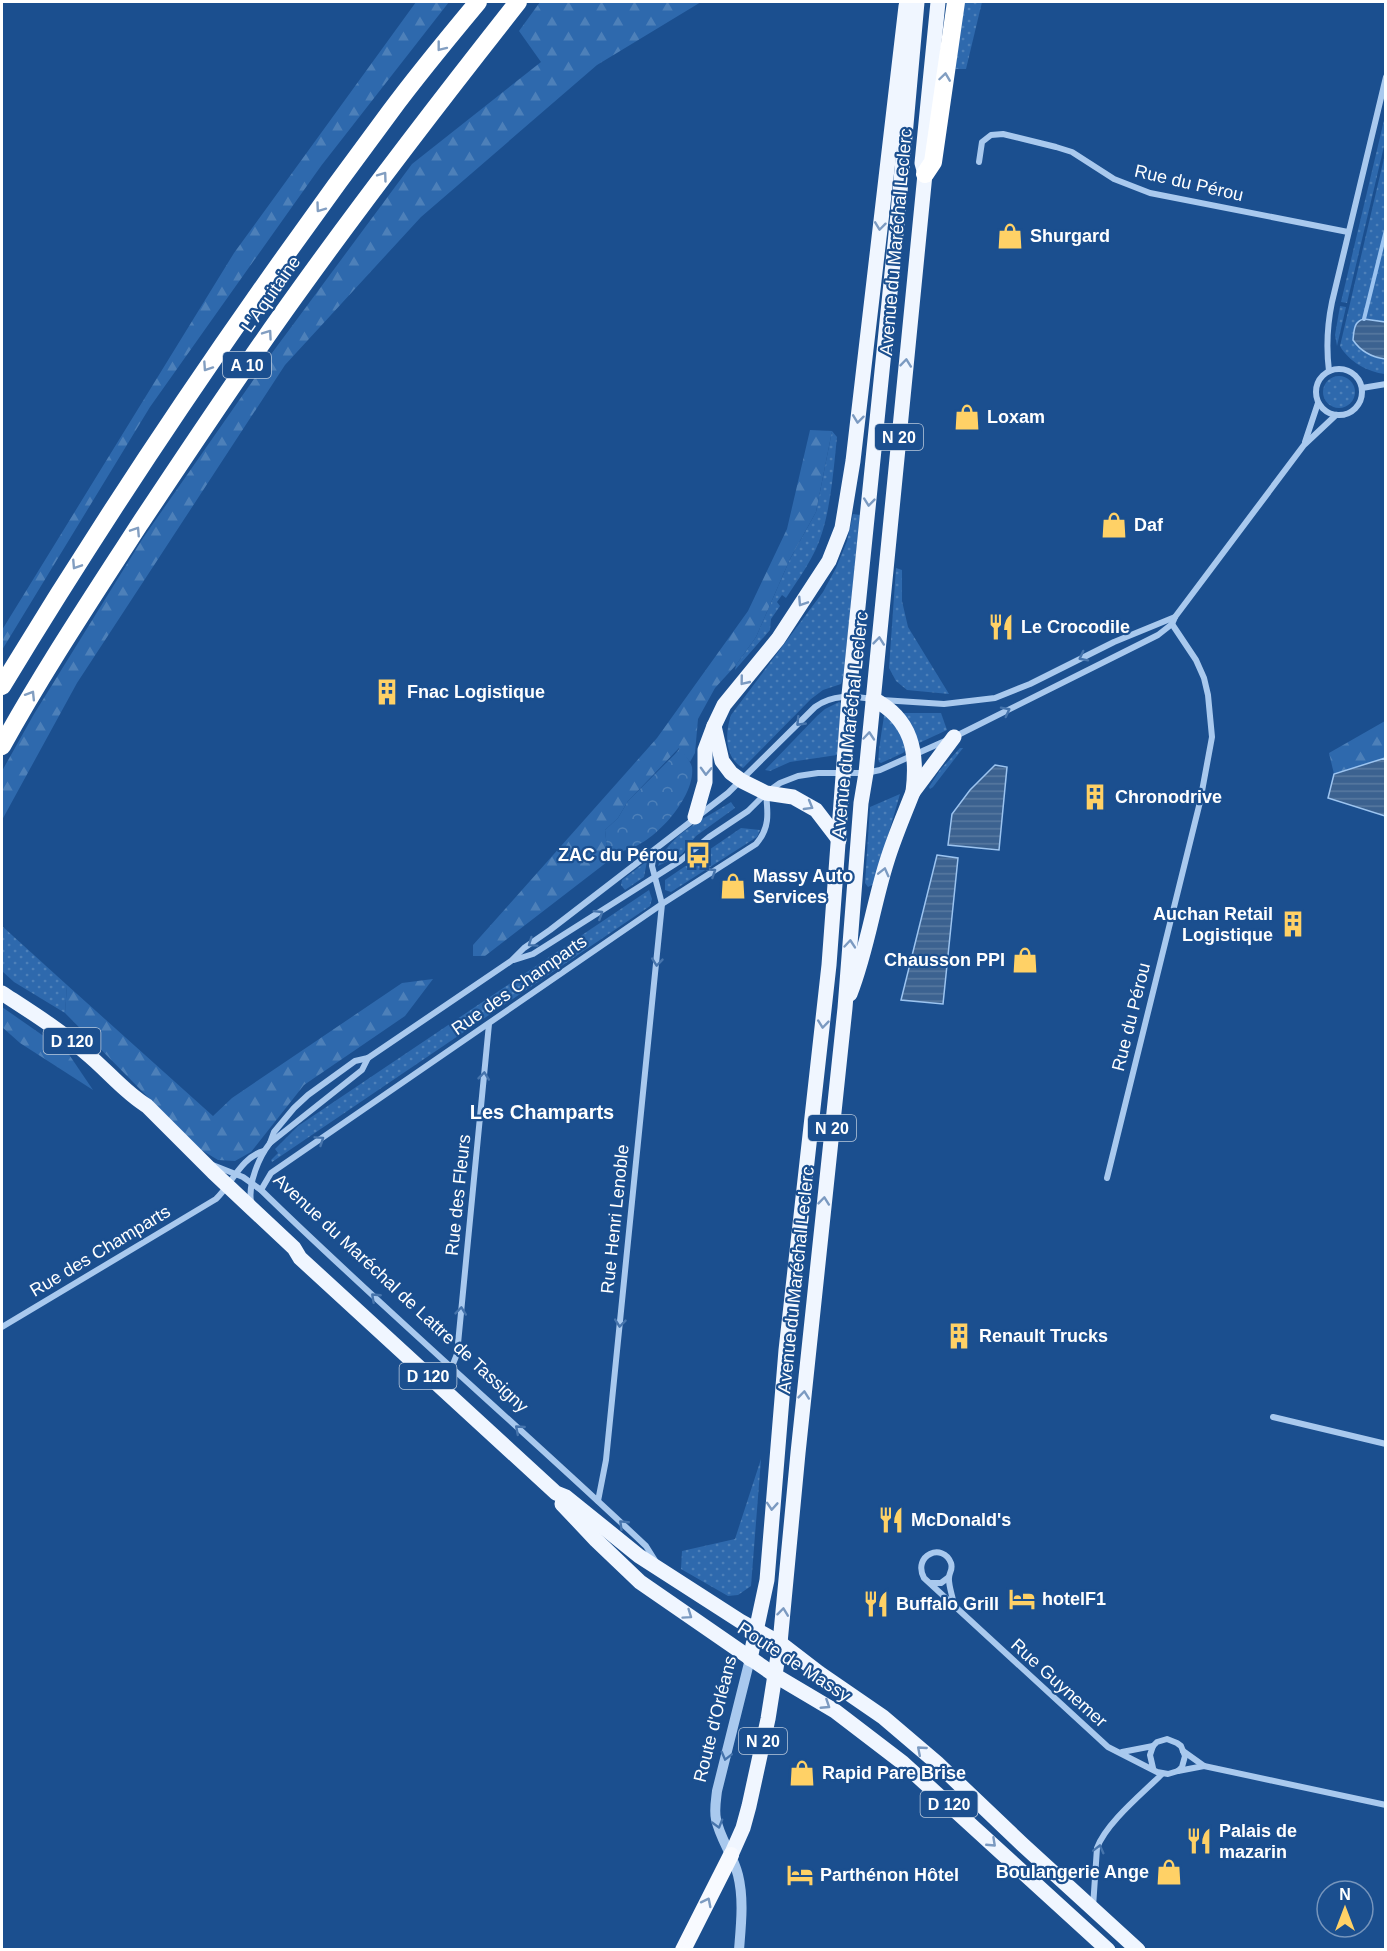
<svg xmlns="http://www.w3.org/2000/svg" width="1387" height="1951" viewBox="0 0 1387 1951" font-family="Arial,sans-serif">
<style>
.grass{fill:url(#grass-dots)}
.forest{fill:url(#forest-firs)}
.park{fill:url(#park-crowns)}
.water{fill:url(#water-rules);stroke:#9cc4f0;stroke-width:1.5}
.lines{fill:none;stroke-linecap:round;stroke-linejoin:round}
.stream{stroke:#9cc4f0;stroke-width:4}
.minor{stroke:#a9c9ee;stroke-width:6}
.tertiary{stroke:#a9c9ee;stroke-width:10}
.primary{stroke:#f0f6ff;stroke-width:15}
.trunk{stroke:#f8faff;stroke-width:16}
.motorway{stroke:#fff;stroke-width:18}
.oneway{stroke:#829ec1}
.oneway2{stroke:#7b9ac1}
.oneway3{stroke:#4674ac}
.oneway4{stroke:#7e9cc1}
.labels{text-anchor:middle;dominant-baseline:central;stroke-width:4.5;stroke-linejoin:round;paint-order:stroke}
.shield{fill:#1b4f8f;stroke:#bbcadd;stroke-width:1.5}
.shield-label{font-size:16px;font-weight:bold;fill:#fff}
.street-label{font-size:18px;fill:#fff;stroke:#1b4f8f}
.poi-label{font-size:18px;font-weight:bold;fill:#fff;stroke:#1b4f8f;text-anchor:start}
.neighbourhood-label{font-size:20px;font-weight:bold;fill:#fff;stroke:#1b4f8f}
</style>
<defs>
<pattern id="grass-dots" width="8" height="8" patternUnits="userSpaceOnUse" patternTransform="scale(1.5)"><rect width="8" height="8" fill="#2e69ad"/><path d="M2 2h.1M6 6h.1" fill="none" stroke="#4d80b9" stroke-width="1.8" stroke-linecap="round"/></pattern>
<pattern id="forest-firs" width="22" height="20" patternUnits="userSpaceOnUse" patternTransform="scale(1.5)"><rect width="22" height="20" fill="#2e69ad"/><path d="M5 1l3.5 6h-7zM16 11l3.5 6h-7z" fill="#4d80b9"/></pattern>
<pattern id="park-crowns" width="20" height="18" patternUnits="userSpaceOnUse" patternTransform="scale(1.5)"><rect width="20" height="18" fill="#2e69ad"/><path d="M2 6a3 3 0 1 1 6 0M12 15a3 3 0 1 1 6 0" fill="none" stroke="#4d80b9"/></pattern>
<pattern id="water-rules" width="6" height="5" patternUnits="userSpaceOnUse" patternTransform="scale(1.5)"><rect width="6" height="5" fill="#3c6290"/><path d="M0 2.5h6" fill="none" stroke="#597aa1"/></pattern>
</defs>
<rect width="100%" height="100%" fill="#1b4f8f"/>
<!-- grass -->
<g class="grass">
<polygon points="964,2 982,2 966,69 954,69"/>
<polygon points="1385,116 1385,142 1347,303 1341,302"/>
<path d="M 1385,154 L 1385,322 L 1364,319 L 1357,346 L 1373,357 L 1385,359 L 1385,374 C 1368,372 1349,362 1340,346 Z"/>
<polygon points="1340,306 1346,307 1337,346 1335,335"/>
<circle cx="1339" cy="392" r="16"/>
<path d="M 832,431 L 837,437 C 834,466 831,505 822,533 C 815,557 799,578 786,598 L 782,595 L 777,602 L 780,606 L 771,619 L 770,630 L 735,670 L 736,665 L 756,637 L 790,559 L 816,512 Z"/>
<path d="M 853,514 L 860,515 L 843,679 L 841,684 L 823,690 L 811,699 L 743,768 C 724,757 725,733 731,715 L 823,592 L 836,568 L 847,541 Z"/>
<polygon points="896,568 902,570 902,601 908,627 949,694 907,690 896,681 889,668"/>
<polygon points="839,702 841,703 837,755 790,762 770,771 765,770 817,716 825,709"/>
<polygon points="904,713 941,713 947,730 919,743 903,714"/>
<path d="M 884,715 L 901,730 L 906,750 L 903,753 L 881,763 L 879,762 C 877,755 883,726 884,715 Z"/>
<polygon points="960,748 963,748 933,787 930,789 929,787 940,770"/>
<polygon points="900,794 874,884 868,887 865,883 870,807"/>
<path d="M 731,802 L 735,808 L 696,836 L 682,854 L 658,866 C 666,835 706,818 731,802 Z"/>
<polygon points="741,828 760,830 757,837 671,892 665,890 665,880"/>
<polygon points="647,861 644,877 625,890 621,885 622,880"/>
<polygon points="649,890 652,899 650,906 272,1162 271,1160 278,1153 275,1149 298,1126"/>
<polygon points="2,926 67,985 65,1013 14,982 2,971"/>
<polygon points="761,1459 751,1586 738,1595 728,1596 681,1569 682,1551 735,1539"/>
</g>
<!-- forest -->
<g class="forest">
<polygon points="416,2 449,2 321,166 150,407 2,650 2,630 234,253"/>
<polygon points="540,2 701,2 597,65 421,217 285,365 77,683 2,820 2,771 34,714 143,538 272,353 412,164 541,62 519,31"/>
<polygon points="810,430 832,431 816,512 790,559 756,637 736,665 715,688 698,719 695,753 690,762 679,748 628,801 618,818 605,830 607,848 620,852 485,956 473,956 473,945 657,738 748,611 787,529"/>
<polygon points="1385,721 1385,758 1334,774 1329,753"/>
<polygon points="433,979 405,1016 304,1085 251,1152 235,1161 218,1160 198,1148 65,1013 67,985 213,1116 232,1098 402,983"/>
<polygon points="2,1007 68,1053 93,1090 20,1043 2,1027"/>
</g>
<!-- park -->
<path class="park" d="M 680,748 C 684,754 690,760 692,767 C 696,798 650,848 621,851 C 617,852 611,849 607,848 L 605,830 L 618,818 L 628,801 L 675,754 Z"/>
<!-- water -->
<g class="water">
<path d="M 1364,319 L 1385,322 L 1385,359 C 1371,357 1361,352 1353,340 C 1354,330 1354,321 1364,319 Z"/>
<polygon points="1385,758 1385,816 1328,798 1334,774"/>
<polygon points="995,765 1007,767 999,850 948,845 952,814 970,790"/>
<polygon points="937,855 958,858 943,1004 901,1000"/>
</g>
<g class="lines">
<!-- stream -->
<polyline class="stream" points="1364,319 1386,230"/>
<!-- minor -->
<g class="minor">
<polyline points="979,162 982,142 991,135 1003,134 1056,147 1072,152 1114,179 1150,193 1348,232"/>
<circle cx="1339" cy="392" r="23"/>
<path d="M 1329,371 C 1326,347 1327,326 1332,302 L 1386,77"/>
<polyline points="1362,388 1386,384"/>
<polyline points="1305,442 1318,403"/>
<polyline points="882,700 944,704 995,698 1030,684 1114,642 1175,617"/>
<polyline points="954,737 1158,635 1172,624 1175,617 1304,445 1336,415"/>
<polyline points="514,960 533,954 680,861 709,837 748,811 766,793 780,783 798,776 818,773 866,773 880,770 945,741"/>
<path d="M 270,1143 L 274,1132 L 294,1108 L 308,1095 L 355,1061 L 368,1058 L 511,961 L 524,948 L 550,930 L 728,793 L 815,707 C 833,694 851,696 872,699"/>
<path d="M 210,1164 L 243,1177 L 261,1190 C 386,1312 519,1426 646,1546 L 656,1562"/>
<polyline points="1107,1178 1200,802 1212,737 1208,695 1204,678 1196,660 1172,624"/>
<path d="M 261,1190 L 271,1173 L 662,904 L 756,844 C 770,828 768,813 766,794"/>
<path d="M 251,1202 C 248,1183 259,1157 270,1143 L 362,1070 L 368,1058"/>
<path d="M 2,1327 L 216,1199 C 232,1184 241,1157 264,1151"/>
<polyline points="451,1369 457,1354 489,1024"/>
<polyline points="1273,1417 1386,1444"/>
<polyline points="598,1501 606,1460 662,904 652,866 654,851"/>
<polyline points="931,1583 941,1583 949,1577"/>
<path d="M 954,1605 C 953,1597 948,1585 949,1577 C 950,1571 953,1569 951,1563 C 943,1542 912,1555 924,1578 L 1108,1747 L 1157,1772 L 1168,1774 L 1178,1771 L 1182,1767 L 1185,1756 L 1181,1746 L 1177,1743 L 1167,1739 L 1157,1742 L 1153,1746 L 1150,1755 L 1153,1768"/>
<polyline points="1183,1751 1204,1766 1386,1805"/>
<polyline points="1122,1752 1153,1746"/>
<polyline points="1178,1771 1204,1766"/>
<path d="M 1093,1907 L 1097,1848 C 1106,1823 1143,1793 1162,1774"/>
</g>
<!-- tertiary -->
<path class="tertiary" d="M 739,1950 C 741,1925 744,1899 738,1875 C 733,1855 720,1839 716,1819 C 714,1810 716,1800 717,1791 L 750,1659"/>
<!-- primary -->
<g class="primary">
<polyline points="714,726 722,761 731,773 742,781 766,793 793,797 816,810 839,840"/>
<polyline points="913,792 954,737"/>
<polyline points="695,817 705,782 705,750 714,726 724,705 778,639 829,561 842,528 853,461 906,6 909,2"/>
<path d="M 2,993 C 31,1012 60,1030 86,1053 C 107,1070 124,1092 147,1106 L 213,1172 L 294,1248 L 300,1258 L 556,1493 L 566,1497 L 639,1556 L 740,1621 L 780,1643 L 819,1673 L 883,1717 L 937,1763 L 1023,1845 L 1138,1950"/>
<path d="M 850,994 C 867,951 873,905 887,861 C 894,838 904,815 913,792 C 918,752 912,719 873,699"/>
<polyline points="562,1504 596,1540 640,1582 776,1676 835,1711 903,1763 1108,1950"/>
<polyline points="750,1659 767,1580 786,1350 829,965 849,695 898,214 917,2"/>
<polyline points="731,1855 743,1828 749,1806 768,1719 780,1643 798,1453 845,1008 861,803 866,773 925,174 922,163 938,2"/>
</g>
<!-- trunk -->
<polyline class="trunk" points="683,1950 731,1855"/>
<!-- motorway -->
<g class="motorway">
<polyline points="925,174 933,162 956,2"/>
<path d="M 2,686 C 122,488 252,297 390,112 C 418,74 448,38 478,2"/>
<path d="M 2,746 C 44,670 92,598 139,525 C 191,447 243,368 298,292 C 369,193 443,97 518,2"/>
</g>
</g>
<!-- one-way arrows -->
<defs><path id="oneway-chevron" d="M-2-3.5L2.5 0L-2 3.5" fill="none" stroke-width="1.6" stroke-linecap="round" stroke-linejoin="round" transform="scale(1.5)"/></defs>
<g class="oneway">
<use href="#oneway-chevron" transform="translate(441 47) rotate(128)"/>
<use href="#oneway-chevron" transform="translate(945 77) rotate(-82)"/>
<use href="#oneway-chevron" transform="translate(383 176) rotate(-54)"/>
<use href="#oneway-chevron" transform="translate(320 208) rotate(126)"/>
<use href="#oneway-chevron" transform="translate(268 334) rotate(-55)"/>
<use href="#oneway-chevron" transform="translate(207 367) rotate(124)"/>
<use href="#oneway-chevron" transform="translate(136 531) rotate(-57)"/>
<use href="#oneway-chevron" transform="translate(76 565) rotate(123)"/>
<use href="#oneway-chevron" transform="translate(31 695) rotate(-58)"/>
</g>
<g class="oneway2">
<use href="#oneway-chevron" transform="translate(880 226) rotate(97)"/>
<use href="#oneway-chevron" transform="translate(906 363) rotate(-84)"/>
<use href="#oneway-chevron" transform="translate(858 419) rotate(97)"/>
<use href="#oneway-chevron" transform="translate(869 502) rotate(96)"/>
<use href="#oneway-chevron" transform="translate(802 602) rotate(123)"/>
<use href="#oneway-chevron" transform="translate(879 641) rotate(-84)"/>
<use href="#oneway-chevron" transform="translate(744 681) rotate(129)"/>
<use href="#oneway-chevron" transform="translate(869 736) rotate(-85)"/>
<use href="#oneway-chevron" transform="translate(706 771) rotate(92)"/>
<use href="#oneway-chevron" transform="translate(809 806) rotate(30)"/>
<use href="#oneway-chevron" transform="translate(884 872) rotate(-76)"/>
<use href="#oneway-chevron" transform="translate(850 944) rotate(-85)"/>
<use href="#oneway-chevron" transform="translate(823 1024) rotate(96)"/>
<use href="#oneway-chevron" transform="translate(824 1201) rotate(-84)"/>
<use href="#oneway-chevron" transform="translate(804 1395) rotate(-84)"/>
<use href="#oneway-chevron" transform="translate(772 1506) rotate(94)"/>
<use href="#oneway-chevron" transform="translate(783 1612) rotate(-83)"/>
<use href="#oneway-chevron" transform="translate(688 1615) rotate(35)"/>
<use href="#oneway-chevron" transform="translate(826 1705) rotate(33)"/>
<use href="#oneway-chevron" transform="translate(921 1750) rotate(-139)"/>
<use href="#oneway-chevron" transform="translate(992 1843) rotate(43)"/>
</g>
<g class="oneway3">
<use href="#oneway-chevron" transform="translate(1083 657) rotate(153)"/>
<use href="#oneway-chevron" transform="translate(1006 711) rotate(-27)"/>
<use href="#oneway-chevron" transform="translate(800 722) rotate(134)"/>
<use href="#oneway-chevron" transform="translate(712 872) rotate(-33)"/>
<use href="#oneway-chevron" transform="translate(599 914) rotate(-32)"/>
<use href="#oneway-chevron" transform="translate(532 943) rotate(145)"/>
<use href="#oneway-chevron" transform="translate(657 962) rotate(96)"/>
<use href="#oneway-chevron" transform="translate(484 1076) rotate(-84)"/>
<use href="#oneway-chevron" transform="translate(320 1140) rotate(-34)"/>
<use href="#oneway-chevron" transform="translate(375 1297) rotate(-137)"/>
<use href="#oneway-chevron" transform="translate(461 1311) rotate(-84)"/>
<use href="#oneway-chevron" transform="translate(620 1323) rotate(96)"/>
<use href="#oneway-chevron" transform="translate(519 1429) rotate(-139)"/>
<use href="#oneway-chevron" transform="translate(623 1524) rotate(-136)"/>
<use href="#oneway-chevron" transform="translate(726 1756) rotate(104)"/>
<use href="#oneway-chevron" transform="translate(718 1824) rotate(74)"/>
<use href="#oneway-chevron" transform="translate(1099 1849) rotate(-76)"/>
</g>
<use class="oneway4" href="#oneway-chevron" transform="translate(707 1902) rotate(-63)"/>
<!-- icons -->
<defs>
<g id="shop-bare" transform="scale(2.07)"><path d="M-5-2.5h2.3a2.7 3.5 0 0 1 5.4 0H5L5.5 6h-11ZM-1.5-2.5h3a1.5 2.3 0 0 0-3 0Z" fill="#ffd166" stroke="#1b4f8f" stroke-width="2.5" paint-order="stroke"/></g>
<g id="restaurant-bare" transform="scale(2.07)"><path d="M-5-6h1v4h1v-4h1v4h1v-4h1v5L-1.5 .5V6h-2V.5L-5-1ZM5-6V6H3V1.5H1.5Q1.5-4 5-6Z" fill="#ffd166" stroke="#1b4f8f" stroke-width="2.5" paint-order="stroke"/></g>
<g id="building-bare" transform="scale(2.07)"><path d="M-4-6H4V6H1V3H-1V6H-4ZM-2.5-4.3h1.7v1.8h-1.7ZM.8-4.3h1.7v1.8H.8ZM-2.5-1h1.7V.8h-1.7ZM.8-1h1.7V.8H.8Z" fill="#ffd166" stroke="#1b4f8f" stroke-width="2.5" paint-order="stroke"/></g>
<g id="bus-bare" transform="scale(2.07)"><path d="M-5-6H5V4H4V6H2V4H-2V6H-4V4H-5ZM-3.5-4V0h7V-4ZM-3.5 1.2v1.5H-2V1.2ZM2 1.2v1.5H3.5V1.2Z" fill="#ffd166" stroke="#1b4f8f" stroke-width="2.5" paint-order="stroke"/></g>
<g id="hotel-bare" transform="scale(2.07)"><path d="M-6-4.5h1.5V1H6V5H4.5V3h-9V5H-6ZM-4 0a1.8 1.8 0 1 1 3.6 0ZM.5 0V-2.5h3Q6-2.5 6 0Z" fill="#ffd166" stroke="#1b4f8f" stroke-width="2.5" paint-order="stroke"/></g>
</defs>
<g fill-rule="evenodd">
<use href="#shop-bare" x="1010" y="236"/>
<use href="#shop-bare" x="967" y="417"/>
<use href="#shop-bare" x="1114" y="525"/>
<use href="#restaurant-bare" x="1001" y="627"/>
<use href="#building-bare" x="387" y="692"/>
<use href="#building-bare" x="1095" y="797"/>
<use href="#bus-bare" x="698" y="855"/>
<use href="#shop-bare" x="733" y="886"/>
<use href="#building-bare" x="1293" y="924"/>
<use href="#shop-bare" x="1025" y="960"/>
<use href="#building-bare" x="959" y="1336"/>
<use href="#restaurant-bare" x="891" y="1520"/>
<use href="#hotel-bare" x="1022" y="1599"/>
<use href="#restaurant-bare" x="876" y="1604"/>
<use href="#shop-bare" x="802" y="1773"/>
<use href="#restaurant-bare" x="1199" y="1841"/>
<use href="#shop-bare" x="1169" y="1872"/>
<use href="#hotel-bare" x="800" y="1875"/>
</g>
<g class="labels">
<!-- shield labels -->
<g class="shield">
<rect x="223" y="352" width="48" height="26" rx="4.5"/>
<rect x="875" y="424" width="48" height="26" rx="4.5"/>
<rect x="43.5" y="1028" width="57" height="26" rx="4.5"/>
<rect x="808" y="1115" width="48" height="26" rx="4.5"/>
<rect x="399.5" y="1363" width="57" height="26" rx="4.5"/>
<rect x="739" y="1728" width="48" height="26" rx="4.5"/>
<rect x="920.5" y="1791" width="57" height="26" rx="4.5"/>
</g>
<g class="shield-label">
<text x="247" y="365">A 10</text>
<text x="899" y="437">N 20</text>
<text x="72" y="1041">D 120</text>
<text x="832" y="1128">N 20</text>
<text x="428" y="1376">D 120</text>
<text x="763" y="1741">N 20</text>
<text x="949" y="1804">D 120</text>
</g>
<!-- street labels -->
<g class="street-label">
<text transform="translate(1189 183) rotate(13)">Rue du Pérou</text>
<text transform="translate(896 242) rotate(-85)">Avenue du Maréchal Leclerc</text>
<text transform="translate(271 294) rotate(-55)">L'Aquitaine</text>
<text transform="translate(850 725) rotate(-84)">Avenue du Maréchal Leclerc</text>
<text transform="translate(519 985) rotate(-35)">Rue des Champarts</text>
<text transform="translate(1131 1017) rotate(-76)">Rue du Pérou</text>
<text transform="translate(458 1195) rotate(-84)">Rue des Fleurs</text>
<text transform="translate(615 1219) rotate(-84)">Rue Henri Lenoble</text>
<text transform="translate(100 1251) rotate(-31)">Rue des Champarts</text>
<text transform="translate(796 1280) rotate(-84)">Avenue du Maréchal Leclerc</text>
<text transform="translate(401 1293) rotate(43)">Avenue du Maréchal de Lattre de Tassigny</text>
<text transform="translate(794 1662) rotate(33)">Route de Massy</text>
<text transform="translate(1059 1683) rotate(42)">Rue Guynemer</text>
<text transform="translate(715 1719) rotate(-76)">Route d'Orléans</text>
</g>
<!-- poi labels -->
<g class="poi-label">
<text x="1030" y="236">Shurgard</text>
<text x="987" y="417">Loxam</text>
<text x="1134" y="525">Daf</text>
<text x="1021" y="627">Le Crocodile</text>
<text x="407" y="692">Fnac Logistique</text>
<text x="1115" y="797">Chronodrive</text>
<text x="678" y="855" text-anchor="end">ZAC du Pérou</text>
<text x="753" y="876">Massy Auto<tspan x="753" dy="21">Services</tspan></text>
<text x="1273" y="914" text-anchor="end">Auchan Retail<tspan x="1273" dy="21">Logistique</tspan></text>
<text x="1005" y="960" text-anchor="end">Chausson PPI</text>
<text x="979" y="1336">Renault Trucks</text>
<text x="911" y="1520">McDonald's</text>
<text x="1042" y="1599">hotelF1</text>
<text x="896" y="1604">Buffalo Grill</text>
<text x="822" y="1773">Rapid Pare Brise</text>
<text x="1219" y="1831">Palais de<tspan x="1219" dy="21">mazarin</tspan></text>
<text x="1149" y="1872" text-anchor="end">Boulangerie Ange</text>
<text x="820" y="1875">Parthénon Hôtel</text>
</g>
<!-- neighbourhood labels -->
<g class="neighbourhood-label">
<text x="542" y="1112">Les Champarts</text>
</g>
</g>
<!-- border -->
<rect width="1387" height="1951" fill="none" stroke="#ffffff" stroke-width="6"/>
<!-- north arrow -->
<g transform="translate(1345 1909)"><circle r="28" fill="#1b4f8f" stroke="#7695bc" stroke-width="1.5"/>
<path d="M0-4.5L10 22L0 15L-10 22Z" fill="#ffd166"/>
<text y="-9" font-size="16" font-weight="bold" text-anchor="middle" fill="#ffffff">N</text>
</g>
</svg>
